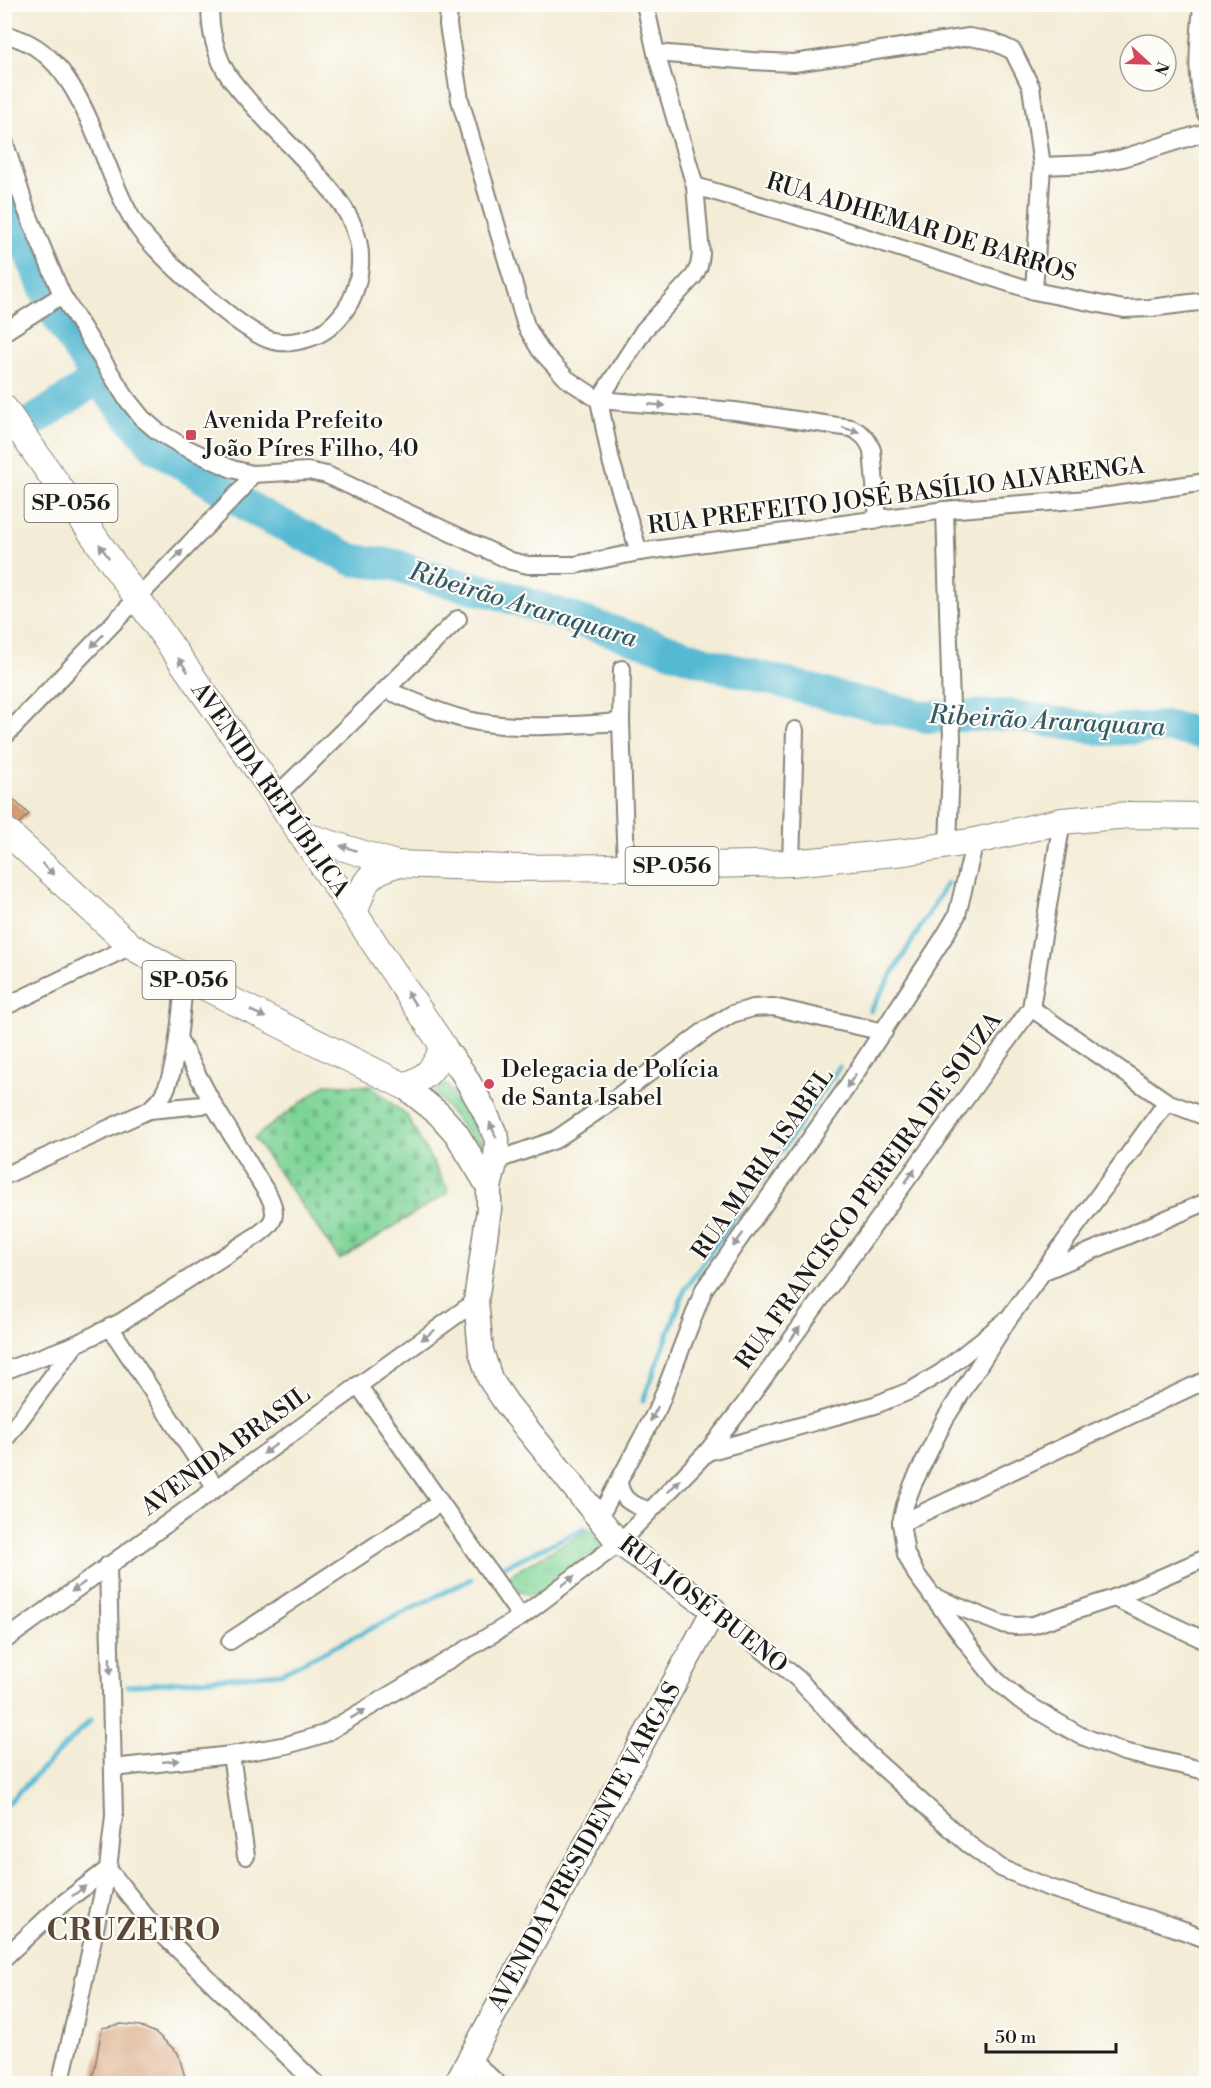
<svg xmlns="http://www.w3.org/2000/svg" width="1211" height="2088" viewBox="0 0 1211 2088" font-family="'Libre Bodoni',serif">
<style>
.cemetery{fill:url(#cemetery-stones);stroke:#4d785a;stroke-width:1.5}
.park{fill:url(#park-tufts);stroke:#4d785a;stroke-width:1.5}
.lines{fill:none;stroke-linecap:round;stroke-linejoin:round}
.stream{stroke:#55b9d3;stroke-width:5}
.river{stroke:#55b9d3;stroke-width:32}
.building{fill:#d49a6f}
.street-casing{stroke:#888479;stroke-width:20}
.secondary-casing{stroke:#888479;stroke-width:27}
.primary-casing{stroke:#888479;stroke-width:28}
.street{stroke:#fff;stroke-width:16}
.secondary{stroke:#fff;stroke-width:24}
.primary{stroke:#fff;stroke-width:26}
.oneway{fill:#999}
.poi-dot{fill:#d1495b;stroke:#fdfcf7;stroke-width:2}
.labels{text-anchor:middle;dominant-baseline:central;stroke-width:4.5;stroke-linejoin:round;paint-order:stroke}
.shield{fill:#fdfcf7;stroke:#605f5e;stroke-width:1.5}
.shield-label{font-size:22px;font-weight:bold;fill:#1c1c1c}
.street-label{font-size:24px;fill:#1c1c1c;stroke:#fdfcf7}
.poi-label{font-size:24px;fill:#1c1c1c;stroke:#fdfcf7;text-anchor:start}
.water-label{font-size:26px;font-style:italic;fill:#335b65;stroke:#fdfcf7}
.district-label{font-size:30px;font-weight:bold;letter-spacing:1.5px;fill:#5c4839;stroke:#fdfcf7}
</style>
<defs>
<pattern id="cemetery-stones" width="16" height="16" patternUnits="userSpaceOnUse" patternTransform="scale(1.5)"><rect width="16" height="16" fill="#7ed497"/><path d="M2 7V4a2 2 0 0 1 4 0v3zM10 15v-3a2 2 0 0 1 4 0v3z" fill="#6cb582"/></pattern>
<pattern id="park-tufts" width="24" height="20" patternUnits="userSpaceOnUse" patternTransform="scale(1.5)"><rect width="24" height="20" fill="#7ed497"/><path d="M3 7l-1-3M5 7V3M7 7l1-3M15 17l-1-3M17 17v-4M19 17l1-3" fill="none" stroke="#6cb582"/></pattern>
</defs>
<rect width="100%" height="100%" fill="#fdfcf7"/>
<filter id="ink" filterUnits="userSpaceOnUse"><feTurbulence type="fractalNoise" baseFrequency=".0167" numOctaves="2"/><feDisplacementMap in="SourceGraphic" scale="12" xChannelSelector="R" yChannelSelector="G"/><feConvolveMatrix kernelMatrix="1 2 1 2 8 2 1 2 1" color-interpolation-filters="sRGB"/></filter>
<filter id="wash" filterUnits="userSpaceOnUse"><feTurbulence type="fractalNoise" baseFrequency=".008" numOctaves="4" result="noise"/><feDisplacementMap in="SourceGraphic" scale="24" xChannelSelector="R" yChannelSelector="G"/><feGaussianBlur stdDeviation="1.35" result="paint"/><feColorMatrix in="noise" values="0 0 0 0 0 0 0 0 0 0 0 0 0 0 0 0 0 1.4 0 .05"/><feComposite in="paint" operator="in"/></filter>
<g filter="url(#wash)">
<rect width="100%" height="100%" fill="#f3ecd6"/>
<!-- cemetery -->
<polygon class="cemetery" points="326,1084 371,1086 407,1116 449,1192 340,1260 254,1138"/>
<!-- park -->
<g class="park">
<polygon points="446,1084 467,1112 484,1146 472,1139 434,1092"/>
<path d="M 590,1529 L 602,1548 C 581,1565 556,1591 528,1595 L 513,1586 L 509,1575 Z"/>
</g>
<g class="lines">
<!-- stream -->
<g class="stream">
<polyline points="870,1011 947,883"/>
<polyline points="643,1401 685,1289 839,1067"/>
<polyline points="505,1566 585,1528"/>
<polyline points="128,1686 281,1673 471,1579"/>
<polyline points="4,1807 91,1720"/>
</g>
<!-- river -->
<g class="river">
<polyline points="4,195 57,316 97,379 154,446 259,513 353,560 396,565 429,577 499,594 715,665 850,700 927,717 1009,715 1106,730 1169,727 1206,734"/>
<polyline points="29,424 97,379"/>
</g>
</g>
<g id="blocks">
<!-- building -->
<g class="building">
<polygon points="4,791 29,814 14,828 4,819"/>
<polygon points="121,2024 140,2026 156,2033 178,2053 187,2084 90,2084 94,2072 102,2028"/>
</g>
</g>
</g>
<g filter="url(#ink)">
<use href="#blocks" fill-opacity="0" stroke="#888479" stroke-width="1.5"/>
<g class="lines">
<!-- street casing -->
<g class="street-casing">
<g id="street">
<path d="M 449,4 L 448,25 L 460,100 L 526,326 L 540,350 L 567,379 L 599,400 L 735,411 L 851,428 C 862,433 867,438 872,450 L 878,519"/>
<path d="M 1202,4 C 1199,46 1194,74 1206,114"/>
<path d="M 4,35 C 11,35 16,38 22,40 C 87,67 100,169 136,225 C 155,253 238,329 270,340 C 284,345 306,341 319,334 C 335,326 350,307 355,290 C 362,269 362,248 354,228 C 345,204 326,184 309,165 C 283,137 253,109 230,78 C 217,60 208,27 211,4"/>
<polyline points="656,53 752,61 794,63 969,37 992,41 1013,51 1031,87 1042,166 1092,164 1123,158 1206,132"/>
<polyline points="4,141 26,209 62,295 126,398 142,418 157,431 184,447 232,469 252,474 308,471 327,475 511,561 528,565 575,565 639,552 945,510 1089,499 1206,482"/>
<polyline points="695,186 818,222 1034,291 1124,309 1150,308 1206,301"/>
<polyline points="1034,291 1042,166"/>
<polyline points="4,332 62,295"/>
<polyline points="945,510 952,740 948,845"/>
<polyline points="639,552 611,461 599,400 644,330 694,276 699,266 701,254 695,186 656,53 645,4"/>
<polyline points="622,669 621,722 626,867"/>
<path d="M 386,690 C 412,700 440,714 468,720 C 517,731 571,725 621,722"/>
<polyline points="4,737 242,489 252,474"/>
<polyline points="276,796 458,619"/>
<polyline points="791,863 795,730"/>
<polyline points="4,1007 131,946"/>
<polyline points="1031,1008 1167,1102 1206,1117"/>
<polyline points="149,1110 213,1104"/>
<polyline points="489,1163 555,1140 612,1101 707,1029 732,1014 753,1008 773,1007 884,1032"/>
<path d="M 4,1176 L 149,1110 C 153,1106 159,1101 162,1096 C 178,1073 181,1006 185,977"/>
<polyline points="1047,1270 1206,1202"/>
<polyline points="1009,1318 945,1419 913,1484 905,1505 901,1523 906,1554 916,1574 977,1656 996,1680 1020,1700 1079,1735 1124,1752 1206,1771"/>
<polyline points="110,1327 216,1488"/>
<path d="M 4,1371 L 76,1344 L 121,1322 L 259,1234 C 274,1223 278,1216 270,1198 L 213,1104 L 178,1038"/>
<polyline points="358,1385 521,1617"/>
<polyline points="4,1441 76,1344"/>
<polyline points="707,1452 875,1405 912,1390 942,1372 1009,1318 1167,1102"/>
<path d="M 619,1483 C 623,1503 632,1503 649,1511"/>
<polyline points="598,1520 659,1406 704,1289 844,1091 944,937 957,915 975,841"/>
<polyline points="901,1523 1206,1380"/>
<polyline points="932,1596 1001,1624 1016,1626 1033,1625 1114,1598 1206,1558"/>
<polyline points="1114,1598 1206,1641"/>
<polyline points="714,1610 798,1679 868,1754 968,1844 1001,1868 1050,1888 1153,1920 1206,1939"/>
<polyline points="4,1641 476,1301"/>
<polyline points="230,1641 440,1503"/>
<polyline points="231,1755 246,1856"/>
<polyline points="113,1768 231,1755 287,1745 324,1734 521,1617 619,1543 707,1452 744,1405 1031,1008 1062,821"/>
<polyline points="4,1958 62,1904 108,1869 151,1923 316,2084"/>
<polyline points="470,2058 498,2084"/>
<polyline points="60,2084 80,1999 108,1869 114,1816 108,1565"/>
</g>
</g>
<!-- secondary casing -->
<g class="secondary-casing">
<g id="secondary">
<polyline points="443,1046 463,1073 483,1108 497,1139 496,1159 489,1187 489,1209 476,1301 481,1351 490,1379 507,1404 619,1543 714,1610 456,2084"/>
<polyline points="404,1086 439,1114 456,1133 489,1187"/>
</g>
</g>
<!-- primary casing -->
<g class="primary-casing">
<g id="primary">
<path d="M 4,408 L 276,796 L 443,1046 C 435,1069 426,1079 404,1086 L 185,977 L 131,946 L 4,829"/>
<polyline points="300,834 396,864 508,868 626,867 791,863 905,852 975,841 1062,821 1129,815 1206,816"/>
<path d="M 355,912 C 365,882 364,875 396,864"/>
</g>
</g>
<!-- street -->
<use href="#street" class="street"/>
<!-- secondary -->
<use href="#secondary" class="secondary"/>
<!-- primary -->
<use href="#primary" class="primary"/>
</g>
<!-- one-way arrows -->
<defs><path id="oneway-solid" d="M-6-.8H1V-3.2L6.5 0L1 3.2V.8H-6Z" transform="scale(1.5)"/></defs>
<g class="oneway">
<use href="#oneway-solid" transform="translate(657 405) rotate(5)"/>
<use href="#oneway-solid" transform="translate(851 430) rotate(16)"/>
<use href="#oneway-solid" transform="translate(104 551) rotate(-125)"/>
<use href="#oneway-solid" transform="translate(177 556) rotate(-46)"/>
<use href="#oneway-solid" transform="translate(97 641) rotate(134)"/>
<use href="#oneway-solid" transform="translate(183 665) rotate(-125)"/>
<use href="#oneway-solid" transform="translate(348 848) rotate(-163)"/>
<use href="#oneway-solid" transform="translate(48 869) rotate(43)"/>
<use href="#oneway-solid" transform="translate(411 998) rotate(-123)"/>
<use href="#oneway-solid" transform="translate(258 1014) rotate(26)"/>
<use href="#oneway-solid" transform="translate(851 1081) rotate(124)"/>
<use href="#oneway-solid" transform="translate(493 1130) rotate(-113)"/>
<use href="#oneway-solid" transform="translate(910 1176) rotate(-54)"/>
<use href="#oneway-solid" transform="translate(738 1240) rotate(127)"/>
<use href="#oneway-solid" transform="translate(795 1334) rotate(-54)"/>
<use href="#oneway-solid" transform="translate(428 1335) rotate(144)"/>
<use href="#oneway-solid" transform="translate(654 1414) rotate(117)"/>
<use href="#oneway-solid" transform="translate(270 1449) rotate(144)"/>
<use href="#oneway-solid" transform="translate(674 1486) rotate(-46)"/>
<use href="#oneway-solid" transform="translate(568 1581) rotate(-37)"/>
<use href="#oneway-solid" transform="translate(78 1587) rotate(144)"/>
<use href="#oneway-solid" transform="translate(110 1666) rotate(89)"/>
<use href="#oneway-solid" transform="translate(358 1714) rotate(-31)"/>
<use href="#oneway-solid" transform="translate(171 1761) rotate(-6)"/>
<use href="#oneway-solid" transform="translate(79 1891) rotate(-37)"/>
</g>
</g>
<!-- markers -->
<g class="poi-dot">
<rect x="185" y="429" width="12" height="12" rx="3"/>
<circle cx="489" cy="1084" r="6"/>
</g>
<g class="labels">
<!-- shield labels -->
<g class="shield">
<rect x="24.5" y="484" width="93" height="38" rx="4.5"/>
<rect x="625.5" y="847" width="93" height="38" rx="4.5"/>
<rect x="142.5" y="961" width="93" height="38" rx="4.5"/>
</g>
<g class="shield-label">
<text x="71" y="503">SP-056</text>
<text x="672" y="866">SP-056</text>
<text x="189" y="980">SP-056</text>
</g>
<!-- street labels -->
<g class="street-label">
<text transform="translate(921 228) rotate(17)">RUA ADHEMAR DE BARROS</text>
<text transform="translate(896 496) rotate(-7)">RUA PREFEITO JOSÉ BASÍLIO ALVARENGA</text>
<text transform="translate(270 790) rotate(55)">AVENIDA REPÚBLICA</text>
<text transform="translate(763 1164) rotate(-55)">RUA MARIA ISABEL</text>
<text transform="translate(869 1191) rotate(-54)">RUA FRANCISCO PEREIRA DE SOUZA</text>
<text transform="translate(226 1451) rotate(-36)">AVENIDA BRASIL</text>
<text transform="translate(703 1605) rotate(38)">RUA JOSÉ BUENO</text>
<text transform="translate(585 1847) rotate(-61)">AVENIDA PRESIDENTE VARGAS</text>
</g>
<!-- poi labels -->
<g class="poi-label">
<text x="203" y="421">Avenida Prefeito<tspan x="203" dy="28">João Píres Filho, 40</tspan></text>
<text x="501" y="1070">Delegacia de Polícia<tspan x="501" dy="28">de Santa Isabel</tspan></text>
</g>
<!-- water labels -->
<g class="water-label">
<text transform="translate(523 605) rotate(17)">Ribeirão Araraquara</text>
<text transform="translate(1047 721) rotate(3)">Ribeirão Araraquara</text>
</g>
<!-- district labels -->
<g class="district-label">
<text x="134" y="1931">CRUZEIRO</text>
</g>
</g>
<!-- margin -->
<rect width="1211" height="2088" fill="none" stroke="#fdfcf7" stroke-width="24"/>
<!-- north arrow -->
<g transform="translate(1148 63) rotate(112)"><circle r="28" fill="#fdfcf7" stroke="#a3a29f" stroke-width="1.5"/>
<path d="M0-4.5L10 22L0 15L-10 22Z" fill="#d1495b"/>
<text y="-9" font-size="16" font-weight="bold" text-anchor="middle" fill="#1c1c1c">N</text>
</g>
<!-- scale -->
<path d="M986 2043v9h130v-9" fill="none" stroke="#1c1c1c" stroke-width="3"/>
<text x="995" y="2043" font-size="18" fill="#1c1c1c" stroke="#fdfcf7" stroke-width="4.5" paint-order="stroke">50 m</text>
</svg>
